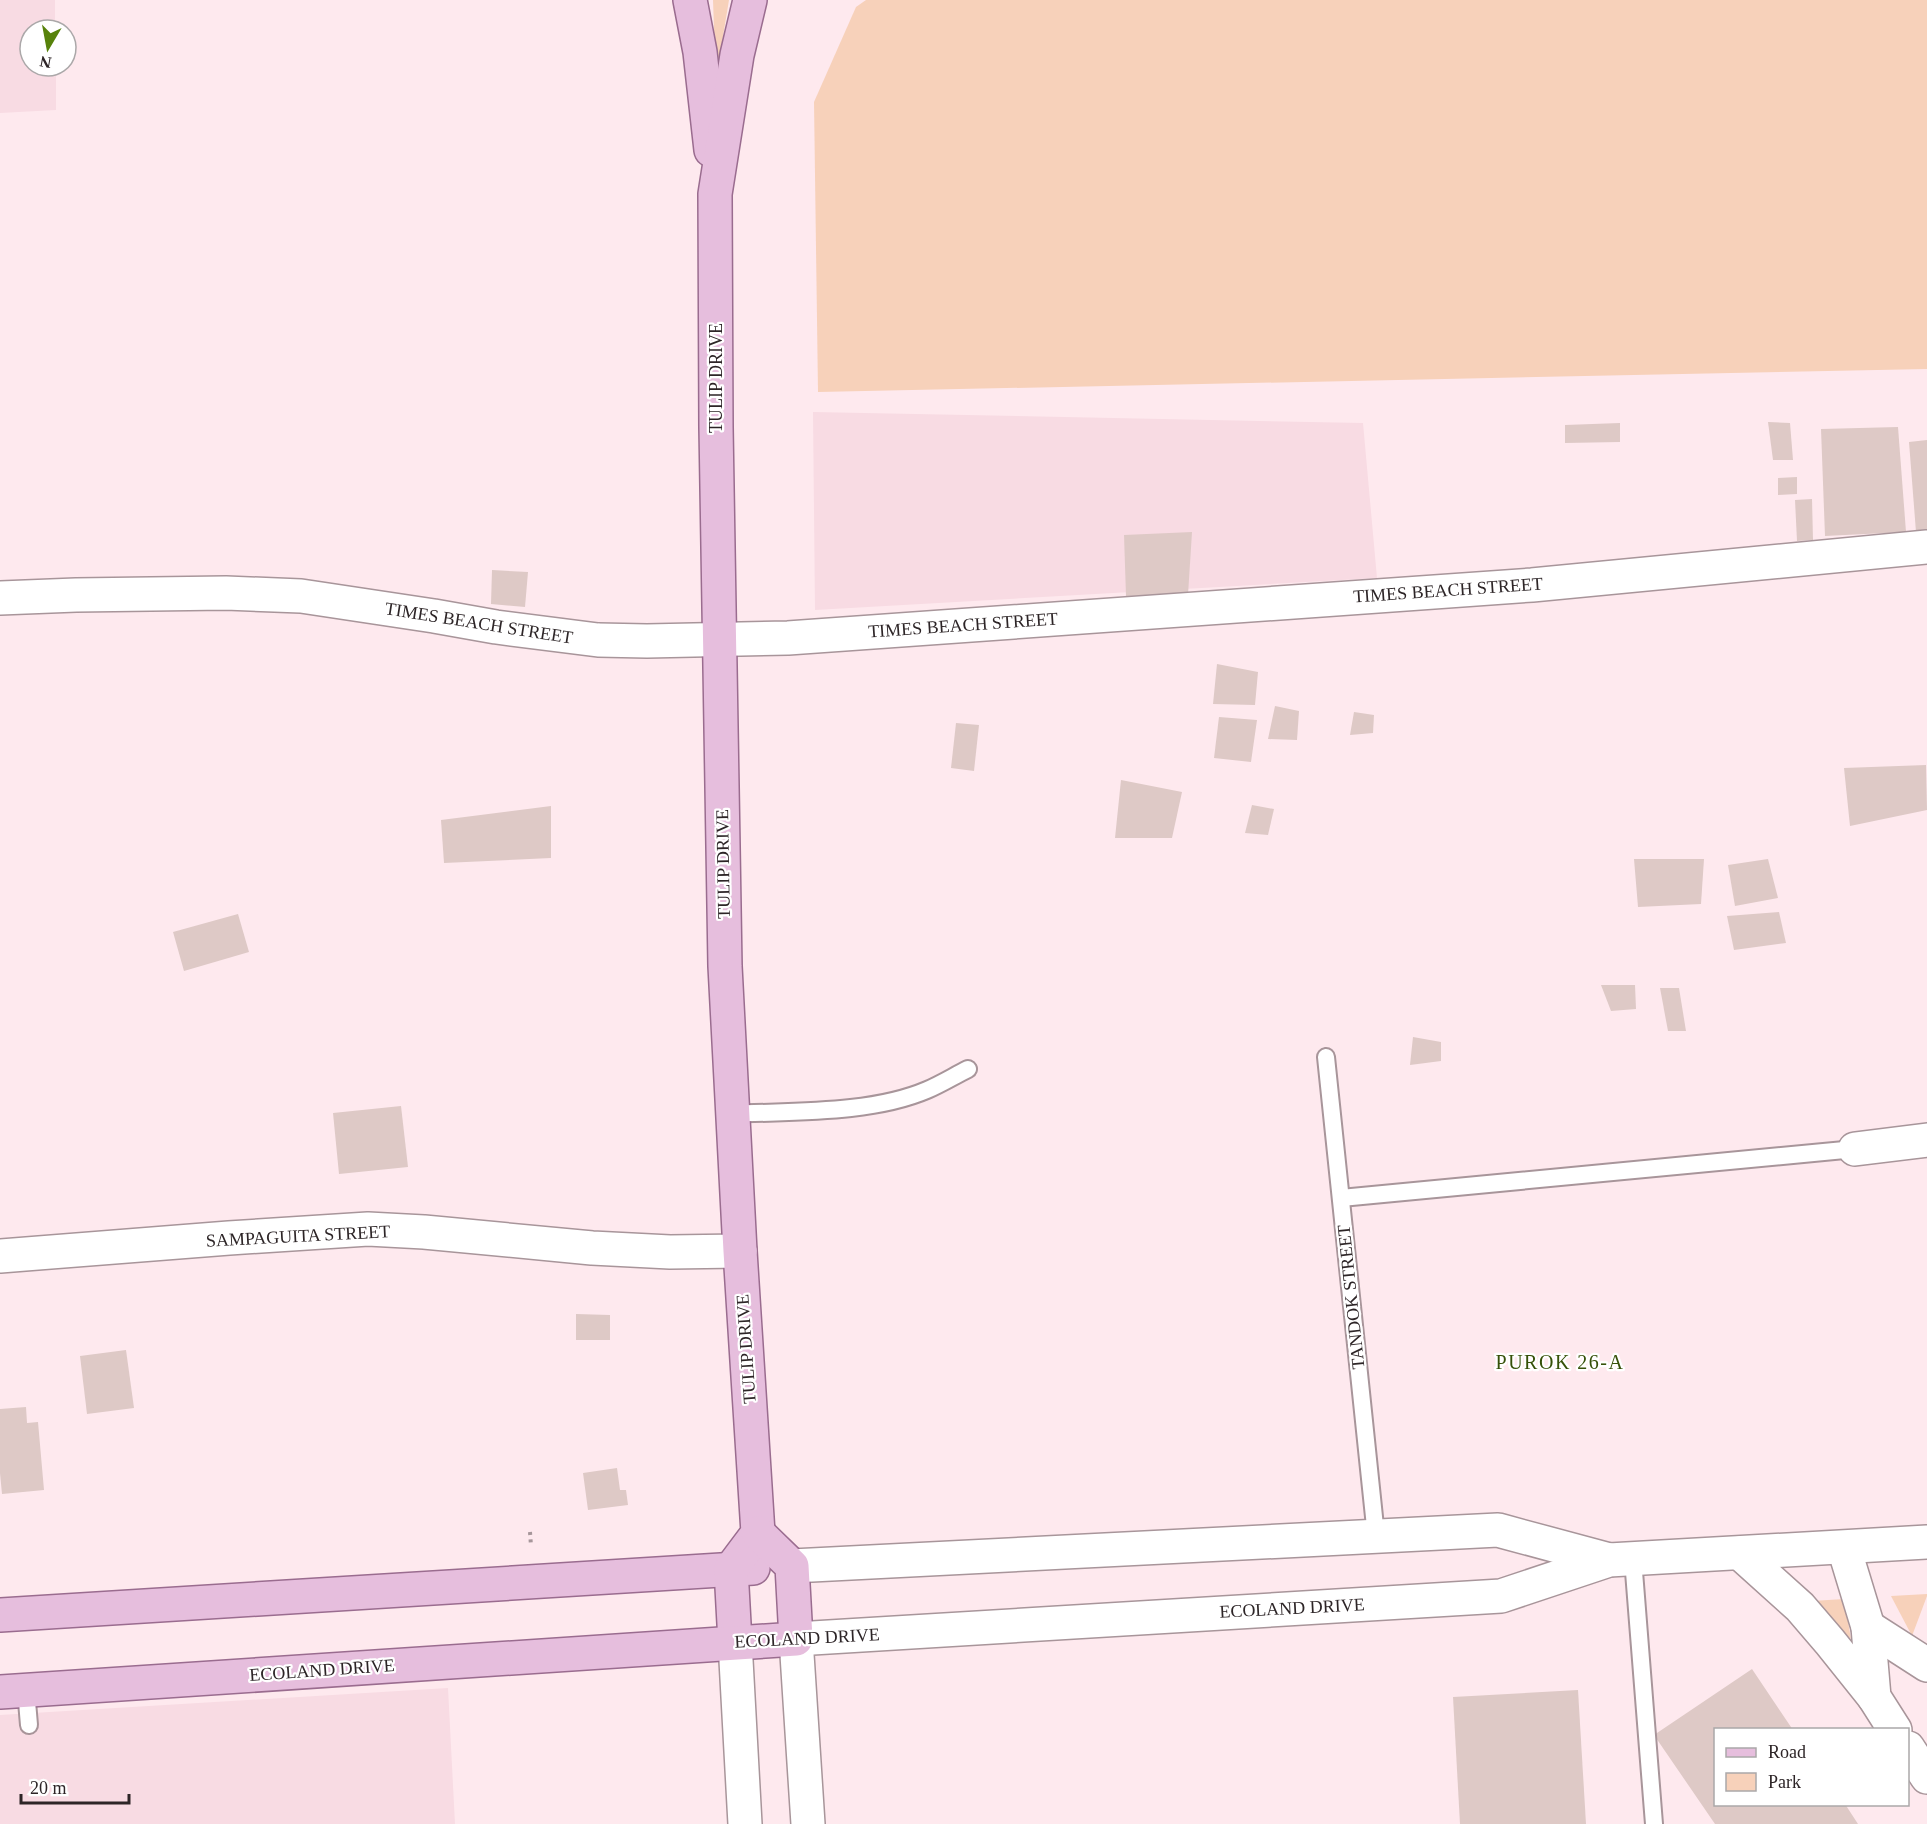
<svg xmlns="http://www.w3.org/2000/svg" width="1927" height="1824" viewBox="0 0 1927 1824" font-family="Georgia,serif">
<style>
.built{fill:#f8dbe3}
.green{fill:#f7d1ba}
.building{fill:#dec9c6}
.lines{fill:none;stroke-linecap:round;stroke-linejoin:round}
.service-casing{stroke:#a8959a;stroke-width:20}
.minor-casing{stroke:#a8959a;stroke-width:36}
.tertiary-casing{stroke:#a8959a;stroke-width:36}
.secondary-casing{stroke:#a8959a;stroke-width:36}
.primary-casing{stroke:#9a6c8f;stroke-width:36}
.path{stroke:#a6969a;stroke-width:4;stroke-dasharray:3 4.5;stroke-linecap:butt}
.service{stroke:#fff;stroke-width:16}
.minor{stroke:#fff;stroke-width:33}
.tertiary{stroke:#fff;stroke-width:33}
.secondary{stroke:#fff;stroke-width:33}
.primary{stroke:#e6bedd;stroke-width:33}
.labels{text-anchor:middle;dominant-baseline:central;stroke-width:4.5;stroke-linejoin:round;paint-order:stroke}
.street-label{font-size:18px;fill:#2d2527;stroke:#fff}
.neighbourhood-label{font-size:20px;letter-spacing:1.5px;fill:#365109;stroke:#fff}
</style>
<rect width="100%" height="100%" fill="#fee9ee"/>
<!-- built -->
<g class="built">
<polygon points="0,0 55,0 55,30 30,30 30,66 56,66 56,110 0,113"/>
<polygon points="813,412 1363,423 1377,578 815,610"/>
<polygon points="448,1688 455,1824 0,1824 0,1715"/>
</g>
<!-- green -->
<g class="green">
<polygon points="713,0 729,0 718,66 714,148 714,28"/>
<polygon points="866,0 1927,0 1927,369 818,392 814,102 856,7"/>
<polygon points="1927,1594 1927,1596 1912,1636 1891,1596"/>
<polygon points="1844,1599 1851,1639 1812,1601"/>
</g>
<!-- building -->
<g class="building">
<polygon points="1768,422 1790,423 1793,460 1773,460"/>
<polygon points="1620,423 1620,442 1565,443 1565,425"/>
<polygon points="1898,427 1906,532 1825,536 1821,429"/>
<polygon points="1927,440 1927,531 1916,532 1909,442"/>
<polygon points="1797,477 1797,494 1778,495 1778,478"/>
<polygon points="1812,499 1813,540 1797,541 1795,500"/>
<polygon points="1192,532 1188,595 1126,596 1124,535"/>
<polygon points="492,570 528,572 525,607 491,604"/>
<polygon points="1217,664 1258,672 1255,705 1213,704"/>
<polygon points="1275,706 1299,711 1297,740 1268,739"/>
<polygon points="1354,712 1374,715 1373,733 1350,735"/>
<polygon points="1219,717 1257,720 1251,762 1214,758"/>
<polygon points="956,723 979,725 974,771 951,768"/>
<polygon points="1926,765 1927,810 1850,826 1844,768"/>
<polygon points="1121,780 1182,792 1172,838 1115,838"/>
<polygon points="1252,805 1274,809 1268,835 1245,833"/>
<polygon points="551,806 551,858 444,863 441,820"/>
<polygon points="1634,859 1704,859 1701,904 1638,907"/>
<polygon points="1768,859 1778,898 1735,906 1728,865"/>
<polygon points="1779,912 1786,943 1734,950 1727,916"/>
<polygon points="238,914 249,952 184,971 173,932"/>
<polygon points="1601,985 1635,985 1636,1009 1611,1011"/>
<polygon points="1660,988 1679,988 1686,1031 1668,1031"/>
<polygon points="1413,1037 1441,1042 1441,1061 1410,1065"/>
<polygon points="401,1106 408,1167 339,1174 333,1113"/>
<polygon points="576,1314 610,1315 610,1340 576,1340"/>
<polygon points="126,1350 134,1408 87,1414 80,1356"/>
<polygon points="26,1407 27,1423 38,1422 44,1490 2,1494 0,1473 0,1409"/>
<polygon points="617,1468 620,1490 626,1490 628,1505 588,1510 583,1473"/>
<polygon points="1752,1669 1793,1730 1716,1730 1716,1804 1845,1804 1858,1824 1715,1824 1654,1735"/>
<polygon points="1578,1690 1586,1824 1460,1824 1453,1697"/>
</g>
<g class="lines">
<!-- service casing -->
<g class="service-casing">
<g id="service">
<polyline points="1326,1057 1376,1536"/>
<path d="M 733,1114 C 793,1111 871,1114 927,1090 C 941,1084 954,1076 968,1069"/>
<polyline points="1341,1198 1855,1149"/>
<polyline points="1633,1559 1654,1824"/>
<polyline points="26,1690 29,1725"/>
</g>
</g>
<!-- minor casing -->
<g class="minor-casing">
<g id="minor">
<polyline points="0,598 76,595 226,593 301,596 434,616 496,627 598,640 647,641 788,638 1532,585 1927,547"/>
<polyline points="1855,1149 1927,1140"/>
<polyline points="0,1256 229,1238 368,1229 424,1232 592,1248 670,1252 740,1251"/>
</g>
</g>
<!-- tertiary casing -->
<g class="tertiary-casing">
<g id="tertiary">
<polyline points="1844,1548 1868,1627 1874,1697 1895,1730"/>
<polyline points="1868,1627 1927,1665"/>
<polyline points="1908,1748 1927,1777"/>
</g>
</g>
<!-- secondary casing -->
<g class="secondary-casing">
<g id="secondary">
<polyline points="1740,1553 1800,1607 1830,1642 1874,1697"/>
<polyline points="792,1566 1498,1530 1609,1560"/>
<polyline points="735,1642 745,1824"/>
<polyline points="808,1824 796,1639 1501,1596 1609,1560 1927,1542"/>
</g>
</g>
<!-- primary casing -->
<g class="primary-casing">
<g id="primary">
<polyline points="690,0 700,52 711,150"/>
<polyline points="0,1615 753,1568"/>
<polyline points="735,1642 731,1569 758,1533 740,1251 725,966 716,427 715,194 737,55 750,0"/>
<polyline points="0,1692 796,1639 792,1566 758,1533"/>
</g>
</g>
<!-- path -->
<polyline class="path" points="530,1532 531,1546"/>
<!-- service -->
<use href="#service" class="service"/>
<!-- minor -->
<use href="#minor" class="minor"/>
<!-- tertiary -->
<use href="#tertiary" class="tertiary"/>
<!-- secondary -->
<use href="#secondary" class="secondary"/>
<!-- primary -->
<use href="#primary" class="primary"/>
</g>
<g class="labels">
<!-- street labels -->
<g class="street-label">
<text transform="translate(716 378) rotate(-90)">TULIP DRIVE</text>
<text transform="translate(1448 590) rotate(-4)">TIMES BEACH STREET</text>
<text transform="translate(479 623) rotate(9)">TIMES BEACH STREET</text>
<text transform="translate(963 625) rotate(-4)">TIMES BEACH STREET</text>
<text transform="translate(723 864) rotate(-91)">TULIP DRIVE</text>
<text transform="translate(298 1236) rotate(-3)">SAMPAGUITA STREET</text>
<text transform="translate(1351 1297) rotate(-96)">TANDOK STREET</text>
<text transform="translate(746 1349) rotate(-94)">TULIP DRIVE</text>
<text transform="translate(1292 1608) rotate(-3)">ECOLAND DRIVE</text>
<text transform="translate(807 1638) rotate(-3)">ECOLAND DRIVE</text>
<text transform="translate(322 1670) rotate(-4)">ECOLAND DRIVE</text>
</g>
<!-- neighbourhood labels -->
<g class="neighbourhood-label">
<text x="1560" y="1362">PUROK 26-A</text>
</g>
</g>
<!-- legend -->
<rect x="1714" y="1728" width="195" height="78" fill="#ffffff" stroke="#aba8a9" stroke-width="1.5"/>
<rect x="1726" y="1748" width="30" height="9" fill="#e6bedd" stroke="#aba8a9" stroke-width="1.5"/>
<text x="1768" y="1758" font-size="18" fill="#2d2527">Road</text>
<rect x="1726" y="1773" width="30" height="18" fill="#f7d1ba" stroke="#aba8a9" stroke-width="1.5"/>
<text x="1768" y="1788" font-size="18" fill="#2d2527">Park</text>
<!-- north arrow -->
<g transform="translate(48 48) rotate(190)"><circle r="28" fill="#ffffff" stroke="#aba8a9" stroke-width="1.5"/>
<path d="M0-4.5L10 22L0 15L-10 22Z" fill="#57820b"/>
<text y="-9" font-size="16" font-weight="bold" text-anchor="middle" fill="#2d2527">N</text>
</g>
<!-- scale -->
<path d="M21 1794v9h108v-9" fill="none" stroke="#2d2527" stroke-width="3"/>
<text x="30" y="1794" font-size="18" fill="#2d2527" stroke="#ffffff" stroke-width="4.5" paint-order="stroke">20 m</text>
</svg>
